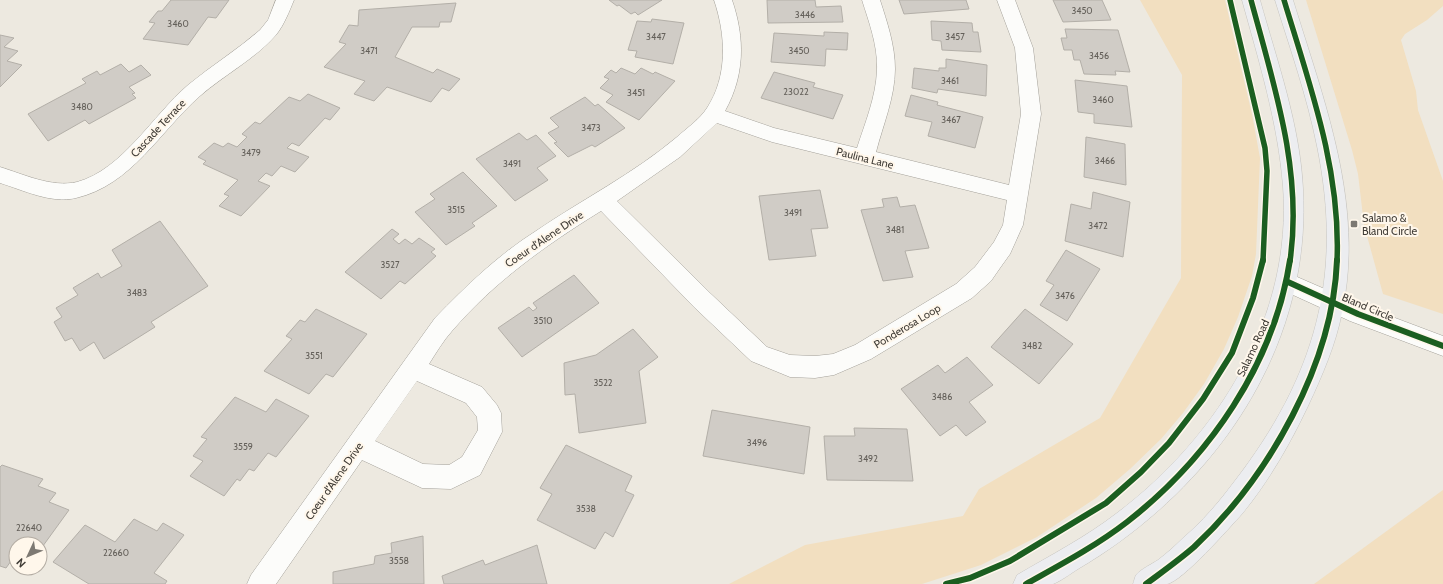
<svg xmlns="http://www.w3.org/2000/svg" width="1443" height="584" viewBox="0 0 1443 584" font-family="Cabin,sans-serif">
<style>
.green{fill:#f2dfc0}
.building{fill:#d0ccc6;stroke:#b3afa8}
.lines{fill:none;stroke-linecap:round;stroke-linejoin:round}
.minor-casing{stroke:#a4a19a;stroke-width:1}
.major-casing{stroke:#c7c5c0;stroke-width:1}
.minor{fill:#fcfcfa;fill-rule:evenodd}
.major{fill:#ecedf0;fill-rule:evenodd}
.cycleway-far1-casing{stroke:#fff7eb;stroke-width:8}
.cycleway-casing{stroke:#fff7eb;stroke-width:9}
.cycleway-far1{stroke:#1b5e20;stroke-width:5.5}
.cycleway{stroke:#1b5e20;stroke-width:6}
.poi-dot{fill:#7d7972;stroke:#fff7eb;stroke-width:1.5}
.labels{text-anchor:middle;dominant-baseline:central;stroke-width:4;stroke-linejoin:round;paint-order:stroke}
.number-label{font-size:9px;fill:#64605a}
.street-label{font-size:11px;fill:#403c36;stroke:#fff7eb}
.poi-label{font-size:11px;fill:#403c36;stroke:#fff7eb;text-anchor:start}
</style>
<rect width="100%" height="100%" fill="#ede9e0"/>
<!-- green -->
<g class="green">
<polygon points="1140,0 1225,0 1252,114 1260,158 1256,254 1252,276 1238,317 1224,349 1204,384 1183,413 1161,439 1130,469 1096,498 1037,537 981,565 922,584 729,584 805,545 963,516 979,489 1100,418 1181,278 1182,75"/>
<polygon points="1306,0 1443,0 1443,6 1427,20 1405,34 1401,40 1416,91 1418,110 1443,181 1443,314 1383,294 1364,225 1358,174 1352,150"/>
<polygon points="1443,490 1443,584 1314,584"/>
</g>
<!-- building -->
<g class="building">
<polygon points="171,0 229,0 216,18 208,17 188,45 143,39 155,23 149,22 158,11 162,11"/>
<polygon points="609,0 662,0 638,15 635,12 631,14 619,5 617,6"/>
<polygon points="767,0 815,0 816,7 841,6 843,22 768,23"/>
<polygon points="899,0 966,0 969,9 904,14"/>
<polygon points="1053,0 1102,0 1111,20 1063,22"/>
<polygon points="456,3 451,22 440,22 439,27 412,27 395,57 433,73 437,69 460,79 449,91 442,88 431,102 387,87 374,101 354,94 365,81 324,67 346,44 339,42 349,25 358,26 359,10"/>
<polygon points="652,19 684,23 673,64 635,57 637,51 628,50 637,21 651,22"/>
<polygon points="931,21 972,23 973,32 978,32 981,52 942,50 941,41 932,40"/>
<polygon points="1065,29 1118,30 1130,72 1115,71 1116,75 1084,74 1080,60 1074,60 1072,50 1064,50 1061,38 1067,38"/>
<polygon points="824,32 848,33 847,50 826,49 825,66 771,62 774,33 824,36"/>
<polygon points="0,35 14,38 4,47 18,51 7,61 22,65 0,87"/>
<polygon points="946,59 987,65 986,96 938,89 937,93 912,88 914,68 939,71 939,68 946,68"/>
<polygon points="121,64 129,72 141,65 151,75 129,87 135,93 132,94 136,98 89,124 85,120 48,141 28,114 86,83 82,79 97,71 100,75"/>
<polygon points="621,68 635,74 641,68 653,74 655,72 675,81 639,120 606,102 613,95 600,88 609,79 604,77 611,70 616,73"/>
<polygon points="774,72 815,83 813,87 843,95 833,119 761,98"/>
<polygon points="1075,80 1127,86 1132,127 1094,123 1094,114 1078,112"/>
<polygon points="308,94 340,108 330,120 325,118 299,146 292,143 287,148 309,157 295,172 281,166 272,176 266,173 258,181 270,186 241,216 219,206 229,196 224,194 238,180 203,164 206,161 198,157 214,143 223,147 228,143 237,147 247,137 242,134 255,122 260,124 289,97 300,101"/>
<polygon points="911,95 938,102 937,105 983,117 975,148 928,136 932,122 905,116"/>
<polygon points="585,97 595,106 598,104 625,128 595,147 592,145 568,157 554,143 557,142 548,133 559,127 550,118"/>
<polygon points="519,133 527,140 536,135 556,156 537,168 548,180 515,201 476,159"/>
<polygon points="1086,137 1125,144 1126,185 1084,177"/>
<polygon points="463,172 497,206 472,223 475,226 446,245 415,212 435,199 430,194"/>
<polygon points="820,190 828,228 811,229 816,256 769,260 759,196"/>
<polygon points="1093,192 1130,202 1123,257 1065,241 1071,204 1091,209"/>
<polygon points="897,197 900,207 915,205 929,248 905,251 913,277 883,281 861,210 884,207 882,199"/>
<polygon points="160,221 208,286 151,322 155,327 104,359 94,342 80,351 72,338 65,341 54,322 62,317 56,308 78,295 73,288 98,273 101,278 122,266 112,250"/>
<polygon points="392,229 399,234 393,239 399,244 405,239 412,244 419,238 435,249 431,252 436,256 405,284 400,281 381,299 345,272"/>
<polygon points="1066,250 1100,269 1067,321 1040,305 1054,285 1046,281"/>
<polygon points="574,275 599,303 522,357 498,328 529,307 533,311 537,308 533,303"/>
<polygon points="316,309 367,334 333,377 326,374 309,394 264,371 292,339 286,336 300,320 305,322"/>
<polygon points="1025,309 1073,344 1039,384 991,347"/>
<polygon points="633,329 658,357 639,371 646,423 579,433 575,394 565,395 564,363 596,355"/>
<polygon points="967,357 993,385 969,402 986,422 966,436 956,425 940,436 901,389 938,365 945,373"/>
<polygon points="235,397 266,412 276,399 309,416 276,457 268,453 254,471 249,469 240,481 237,479 224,496 190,476 203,461 193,456 207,439 201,437"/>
<polygon points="712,410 810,427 804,474 703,456"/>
<polygon points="854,428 907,429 913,481 827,480 824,436 855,436"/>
<polygon points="566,445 632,476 625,491 634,495 613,537 605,532 595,549 537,520 552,494 540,488"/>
<polygon points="2,465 43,479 38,486 56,493 49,502 69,510 40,550 40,544 16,544 16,554 6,568 0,566 0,467"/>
<polygon points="134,519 157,531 163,523 184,535 154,573 167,581 165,584 89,584 53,562 85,525 115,542"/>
<polygon points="423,536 424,584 333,584 333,572 374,564 375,556 392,553 391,543"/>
<polygon points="537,545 547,584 444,584 442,576 483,560 485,565"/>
</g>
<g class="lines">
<!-- minor casing -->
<g class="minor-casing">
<g id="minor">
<path d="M 276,0 L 294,0 C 289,12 284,25 276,35 C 255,59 224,75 200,96 C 160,131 132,185 76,198 C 51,204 23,190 0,183 L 0,167 C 23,174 52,188 77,182 C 122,170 153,115 188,85 C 211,66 237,50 260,30 L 268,20 Z"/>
<path d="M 714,0 L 732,0 C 745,38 745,75 725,111 L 774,128 L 857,148 C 865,123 876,97 877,70 C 878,46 869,22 862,0 L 880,0 C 887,22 895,45 895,69 C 895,97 883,125 876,152 L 1009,185 L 1021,114 L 1015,48 L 997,0 L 1015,0 L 1033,48 L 1041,114 L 1023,225 L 1010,254 L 1000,268 L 991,281 L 972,298 L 871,359 L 834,375 L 815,378 L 790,377 L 751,361 L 694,307 L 601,211 C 546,245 494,282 452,331 C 443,341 436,353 429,364 L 482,387 L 497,405 L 501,413 L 502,432 L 480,475 L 451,489 L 422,488 L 362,460 L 276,584 L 247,584 L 251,575 L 435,318 C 466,286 498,255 536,231 C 583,199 633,174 677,137 C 687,128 700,119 707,108 C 728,76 726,35 714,0 ZM 717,123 L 772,142 L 1007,200 L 1003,225 L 994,242 L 975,267 L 956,284 L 855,345 L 833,354 L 815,356 L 790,355 L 767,347 L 710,293 L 617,201 L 680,157 ZM 417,381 L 466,403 L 477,417 L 478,430 L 462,457 L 449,465 L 423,464 L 375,441 Z"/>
<polygon points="1288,273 1366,307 1443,336 1443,356 1350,321 1280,289 1277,282 1280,275"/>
</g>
</g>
<!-- major casing -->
<g class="major-casing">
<g id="major">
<path d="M 1242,0 L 1260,0 C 1277,61 1300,125 1303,189 C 1310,314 1251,429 1158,511 C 1133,533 1107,552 1078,569 C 1070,574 1061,581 1053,584 C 1044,584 1023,584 1013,584 L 1017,575 C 1051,555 1086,537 1117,513 C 1218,437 1293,316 1283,186 C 1278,123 1259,61 1242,0 Z"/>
<path d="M 1275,0 L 1293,0 C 1324,101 1365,205 1342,312 C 1336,344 1322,376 1308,406 C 1290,444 1269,481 1242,514 C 1230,527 1182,582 1167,584 C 1156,584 1144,584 1133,584 C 1134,581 1135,577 1136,575 C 1141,569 1152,564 1158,560 C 1167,553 1175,546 1183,538 C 1202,522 1219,502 1234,482 C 1315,377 1344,277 1317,146 C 1307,96 1290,48 1275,0 Z"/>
</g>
</g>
<!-- minor -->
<use href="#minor" class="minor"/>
<!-- major -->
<use href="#major" class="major"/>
<!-- cycleway-far1 casing -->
<g class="cycleway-far1-casing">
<g id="cycleway-far1">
<polyline points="1230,0 1265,148 1267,171 1263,261"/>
<path d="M 1251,0 C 1274,85 1303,172 1290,261"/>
<path d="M 1284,0 C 1310,86 1341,170 1337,261"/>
</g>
</g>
<!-- cycleway casing -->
<g class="cycleway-casing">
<g id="cycleway">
<polyline points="1288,282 1358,314 1443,346"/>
<polyline points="946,584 970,578 1010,561 1106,503 1141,472 1169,443 1203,399 1232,353 1253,298 1263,260"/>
<path d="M 1026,584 C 1060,565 1096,546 1127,522 C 1209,458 1274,364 1290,260"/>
<path d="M 1146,584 C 1162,572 1179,560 1194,547 C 1269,477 1333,364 1337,260"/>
</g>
</g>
<!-- cycleway-far1 -->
<use href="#cycleway-far1" class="cycleway-far1"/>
<!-- cycleway -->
<use href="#cycleway" class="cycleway"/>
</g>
<!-- markers -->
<rect class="poi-dot" x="1350" y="220" width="8" height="8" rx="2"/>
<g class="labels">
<!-- number labels -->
<g class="number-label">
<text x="1082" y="10">3450</text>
<text x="805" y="14">3446</text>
<text x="178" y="23">3460</text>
<text x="656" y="36">3447</text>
<text x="955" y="36">3457</text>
<text x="369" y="50">3471</text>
<text x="799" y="50">3450</text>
<text x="1099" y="55">3456</text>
<text x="950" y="80">3461</text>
<text x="796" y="91">23022</text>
<text x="636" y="92">3451</text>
<text x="1103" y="99">3460</text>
<text x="82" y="106">3480</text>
<text x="951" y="119">3467</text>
<text x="591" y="127">3473</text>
<text x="251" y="152">3479</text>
<text x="1105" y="160">3466</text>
<text x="512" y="163">3491</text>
<text x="456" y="209">3515</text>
<text x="793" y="212">3491</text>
<text x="1098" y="225">3472</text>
<text x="895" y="229">3481</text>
<text x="390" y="264">3527</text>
<text x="137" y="292">3483</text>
<text x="1065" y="295">3476</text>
<text x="543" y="320">3510</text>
<text x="1032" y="345">3482</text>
<text x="314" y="355">3551</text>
<text x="603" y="382">3522</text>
<text x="942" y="396">3486</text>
<text x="757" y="442">3496</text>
<text x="243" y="446">3559</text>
<text x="868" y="458">3492</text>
<text x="586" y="508">3538</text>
<text x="29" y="527">22640</text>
<text x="116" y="552">22660</text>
<text x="399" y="560">3558</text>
</g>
<!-- street labels -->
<g class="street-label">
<text transform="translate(158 128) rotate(-47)">Cascade Terrace</text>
<text transform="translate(865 158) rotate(14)">Paulina Lane</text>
<text transform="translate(544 239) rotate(-34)">Coeur d'Alene Drive</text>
<text transform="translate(1368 307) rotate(23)">Bland Circle</text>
<text transform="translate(907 326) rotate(-31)">Ponderosa Loop</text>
<text transform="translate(1253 348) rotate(-65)">Salamo Road</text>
<text transform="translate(334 481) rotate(-55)">Coeur d'Alene Drive</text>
</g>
<!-- poi labels -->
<g class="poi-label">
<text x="1362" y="218">Salamo &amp;<tspan x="1362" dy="13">Bland Circle</tspan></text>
</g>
</g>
<!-- north arrow -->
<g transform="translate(28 556) rotate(226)"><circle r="19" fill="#fff7eb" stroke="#b3aca3"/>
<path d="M0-3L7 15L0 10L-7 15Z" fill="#7d7972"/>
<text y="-6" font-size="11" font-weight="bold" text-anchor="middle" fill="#403c36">N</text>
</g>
</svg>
